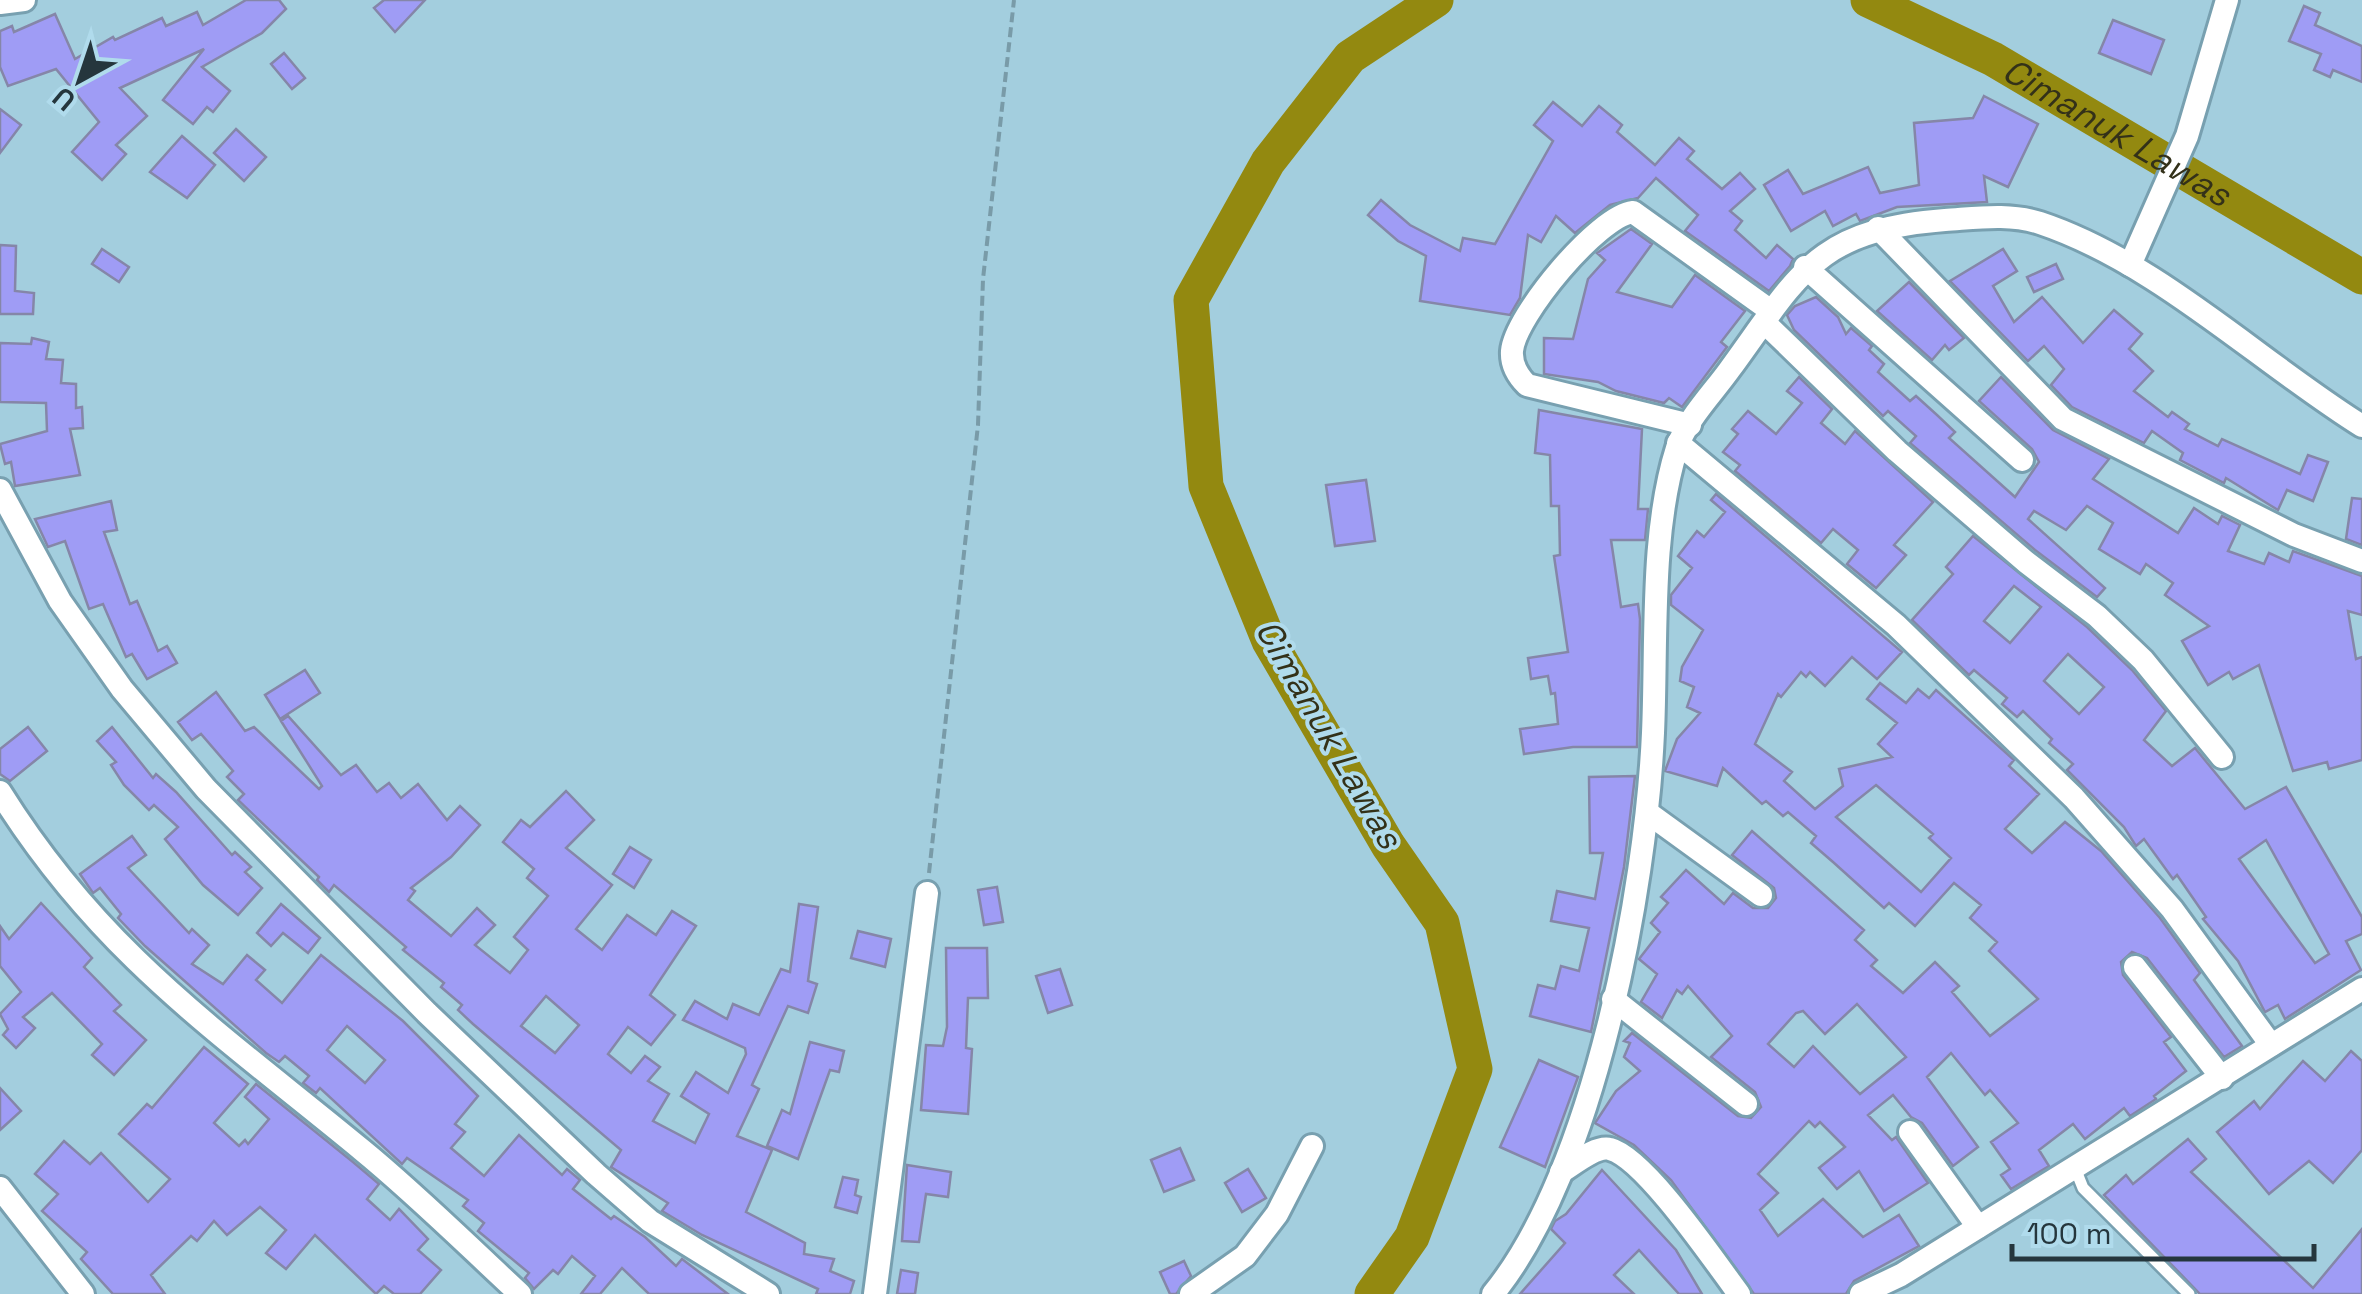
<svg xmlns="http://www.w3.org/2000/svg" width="2362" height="1294" viewBox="0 0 2362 1294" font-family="'Space Grotesk',sans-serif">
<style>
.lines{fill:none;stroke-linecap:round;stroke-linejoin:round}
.river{stroke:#938910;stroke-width:35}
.building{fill:#9f9cf5;stroke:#8586a8;stroke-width:2.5;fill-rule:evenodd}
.lane-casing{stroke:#78a0b0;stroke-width:16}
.street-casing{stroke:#78a0b0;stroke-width:28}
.path{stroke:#799ba8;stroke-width:4;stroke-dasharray:10 5;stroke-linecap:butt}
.lane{stroke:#fff;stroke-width:11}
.street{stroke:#fff;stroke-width:22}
.labels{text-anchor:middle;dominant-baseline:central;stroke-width:8;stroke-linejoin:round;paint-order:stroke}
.water-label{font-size:35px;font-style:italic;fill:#333119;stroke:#b0dbec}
</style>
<rect width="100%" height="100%" fill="#a3cede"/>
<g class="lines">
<!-- river -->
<g class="river">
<path id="s1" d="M 1868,0 L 1993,59 L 2362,277"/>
<polyline points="1372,1294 1412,1237 1475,1069 1442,923 1388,845 1269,641 1206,486 1191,300 1268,162 1350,57 1436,0"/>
</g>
</g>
<!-- building -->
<g class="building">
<polygon points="246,0 279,0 286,9 262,33 202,67 230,91 213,112 207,107 193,124 163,100 204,49 120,88 147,116 116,145 126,154 102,180 72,152 99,122 56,69 8,86 0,67 0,31 12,26 14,32 55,14 75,59 113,37 115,40 162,18 166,26 197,12 203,25"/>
<polygon points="384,0 425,0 395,32 374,8"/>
<polygon points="2304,6 2320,13 2315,25 2362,46 2362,82 2333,70 2330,77 2314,70 2321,54 2289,41"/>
<polygon points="2113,20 2164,40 2151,74 2099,53"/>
<polygon points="284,53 305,78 292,89 271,64"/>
<polygon points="1984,96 2038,124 2008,187 1984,176 1987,202 1897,207 1860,221 1856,214 1833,226 1825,211 1791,231 1764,185 1788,170 1803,194 1868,167 1880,193 1919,185 1914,123 1973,118"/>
<polygon points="1553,102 1582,126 1599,106 1622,125 1617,132 1655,165 1679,138 1694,151 1687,159 1722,189 1740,173 1755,189 1730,211 1742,221 1735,230 1766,258 1777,245 1793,259 1790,266 1769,291 1685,231 1698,215 1656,178 1638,198 1610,205 1575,233 1556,216 1541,242 1528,235 1520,298 1510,315 1420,301 1426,256 1398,241 1368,215 1381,200 1410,225 1460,251 1463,238 1495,244 1553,141 1534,125"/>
<polygon points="0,109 21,125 0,153"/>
<polygon points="236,129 266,157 244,181 214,153"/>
<polygon points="182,136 215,165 187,198 150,172"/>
<polygon points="1631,229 1652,244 1617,292 1672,307 1695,275 1745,311 1721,342 1727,347 1682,407 1669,398 1664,403 1616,391 1598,382 1544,374 1544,338 1573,339 1588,279 1605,260 1597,253"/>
<polygon points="0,245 16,246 15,291 34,293 33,314 0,314"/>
<polygon points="102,249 129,267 119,282 92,264"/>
<polygon points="2003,249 2017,271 1993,286 2014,322 2042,297 2083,343 2114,310 2142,334 2129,349 2153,371 2134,391 2168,417 2172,412 2189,424 2185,429 2218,446 2222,439 2300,474 2308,455 2328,462 2313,501 2287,490 2278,510 2226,478 2224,483 2180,460 2183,453 2152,431 2144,443 2072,407 2051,385 2064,369 2044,346 2028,361 1950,281"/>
<polygon points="2056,264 2063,279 2034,292 2027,277"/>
<polygon points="1909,282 1964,338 1949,350 1945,345 1932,360 1877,311"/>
<polygon points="1816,297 1838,317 1846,334 1851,328 1872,346 1869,350 1884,364 1878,372 1910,401 1916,396 1937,415 1955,432 1949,438 2015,497 2039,462 2032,449 1979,401 2001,377 2053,430 2109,459 2093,479 2178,533 2194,508 2218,524 2222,516 2240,525 2228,551 2264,564 2269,553 2289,562 2293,551 2362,576 2362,615 2348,611 2356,659 2362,657 2362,760 2329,769 2327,762 2293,771 2259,665 2233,679 2229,672 2208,685 2182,641 2209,626 2165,595 2173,583 2146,564 2140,574 2099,549 2113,523 2087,506 2066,530 2034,511 2028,519 2105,588 2097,597 2035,550 1910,443 1916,436 1888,411 1883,416 1794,330 1787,315 1795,306"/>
<polygon points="32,338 49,342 46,359 63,360 61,383 76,384 76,408 82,407 83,428 70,429 80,475 15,486 11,462 5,464 0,444 47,431 46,403 0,402 0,343 31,344"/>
<polygon points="1799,377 1832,409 1821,423 1845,444 1855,431 1933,502 1894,545 1906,555 1876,588 1847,564 1858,550 1833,529 1821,543 1735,471 1740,465 1723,452 1738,434 1732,429 1748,411 1776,434 1802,403 1787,391"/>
<polygon points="1539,410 1642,429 1638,509 1648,509 1645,540 1611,540 1621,607 1638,604 1640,619 1637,747 1573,747 1524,754 1520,729 1558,724 1555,693 1551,694 1548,676 1531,679 1528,658 1568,652 1554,556 1560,555 1559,506 1551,506 1550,455 1535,453"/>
<polygon points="1366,480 1375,541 1335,546 1326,485"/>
<path d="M 1716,494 L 1902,652 L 1877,679 L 1852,657 L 1825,686 L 1810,672 L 1806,677 L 1801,672 L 1781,697 L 1778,694 L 1755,744 L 1792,772 L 1784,781 L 1815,809 L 1843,786 L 1839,769 L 1892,757 L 1878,744 L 1897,723 L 1867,699 L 1880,683 L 1906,703 L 1918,689 L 1929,698 L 1936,690 L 2014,760 L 2009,766 L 2039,794 L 2005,829 L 2032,853 L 2065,822 L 2101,851 L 2160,918 L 2200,973 L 2194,980 L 2242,1046 L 2224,1057 L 2147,958 L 2132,952 L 2121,962 L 2123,975 L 2171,1037 L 2164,1042 L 2186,1071 L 2154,1096 L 2156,1099 L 2130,1116 L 2124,1108 L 2085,1139 L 2073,1124 L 2039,1150 L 2049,1166 L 2011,1189 L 2001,1175 L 2010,1169 L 1991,1142 L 2018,1123 L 1990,1090 L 1985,1095 L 1951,1053 L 1927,1077 L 1978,1147 L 1953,1166 L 1922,1123 L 1911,1117 L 1893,1095 L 1868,1115 L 1892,1140 L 1896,1137 L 1928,1183 L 1884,1211 L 1859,1171 L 1837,1189 L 1819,1168 L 1845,1147 L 1820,1122 L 1815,1127 L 1809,1121 L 1758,1174 L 1778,1193 L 1760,1210 L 1778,1236 L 1823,1199 L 1863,1237 L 1899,1215 L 1919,1246 L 1854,1281 L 1846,1294 L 1754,1294 L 1671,1180 L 1634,1145 L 1595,1123 L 1616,1091 L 1640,1071 L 1624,1057 L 1630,1043 L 1624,1041 L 1632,1033 L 1738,1116 L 1751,1118 L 1761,1107 L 1755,1092 L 1711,1057 L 1732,1036 L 1688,986 L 1682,994 L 1677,990 L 1662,1018 L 1641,1002 L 1657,974 L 1639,959 L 1660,932 L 1651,923 L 1668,903 L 1661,897 L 1686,870 L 1724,904 L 1733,893 L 1753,908 L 1768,908 L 1776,898 L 1774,888 L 1732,855 L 1752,831 L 1864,930 L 1855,940 L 1877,960 L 1871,966 L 1903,993 L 1935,962 L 1959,986 L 1952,992 L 1990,1036 L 2038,999 L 1989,951 L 1997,942 L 1970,918 L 1981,905 L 1954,883 L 1915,926 L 1889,903 L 1884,908 L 1833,862 L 1811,843 L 1816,836 L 1788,812 L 1783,816 L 1766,801 L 1762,804 L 1723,768 L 1717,786 L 1665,771 L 1677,739 L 1700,713 L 1687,707 L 1694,687 L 1680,681 L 1682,667 L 1703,630 L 1671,605 L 1671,595 L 1692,568 L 1678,556 L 1697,531 L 1704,537 L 1725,512 L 1711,500 ZM 1876,785 L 1933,834 L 1929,838 L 1951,858 L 1921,892 L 1836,817 ZM 1857,1004 L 1906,1057 L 1860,1094 L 1813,1046 L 1794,1067 L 1768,1044 L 1796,1013 L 1803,1011 L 1825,1034 Z"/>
<polygon points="2352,498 2362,499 2362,545 2346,539"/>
<polygon points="111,501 117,530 104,532 130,604 137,601 158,651 167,646 177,663 147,679 132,654 126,657 103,604 89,609 65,541 48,547 35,519"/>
<path d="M 1973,536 L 2087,627 L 2132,670 L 2166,711 L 2144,740 L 2172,766 L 2195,748 L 2245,809 L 2286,787 L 2362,917 L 2362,934 L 2346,941 L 2361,970 L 2285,1019 L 2278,1005 L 2265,1012 L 2238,961 L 2203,919 L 2206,917 L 2177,875 L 2173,879 L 2144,839 L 2136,846 L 2124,827 L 2067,770 L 2073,764 L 2049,743 L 2052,739 L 2023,711 L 2017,717 L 2002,704 L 2007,698 L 1974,670 L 1969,675 L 1912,620 L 1953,574 L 1946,567 ZM 2014,586 L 2041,607 L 2010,643 L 1984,621 ZM 2068,654 L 2104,687 L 2079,714 L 2044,681 ZM 2266,840 L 2329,954 L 2315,963 L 2239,859 Z"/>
<polygon points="305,670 320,693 280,719 265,695"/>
<path d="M 216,692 L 245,731 L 254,727 L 319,789 L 322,786 L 281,721 L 288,716 L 341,775 L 356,765 L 377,792 L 389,783 L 401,798 L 418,784 L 447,820 L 460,806 L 480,825 L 451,857 L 411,888 L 415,891 L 408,900 L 451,936 L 477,908 L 495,925 L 475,945 L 510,973 L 528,950 L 514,937 L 548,896 L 527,878 L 534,869 L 503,842 L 521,820 L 530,827 L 566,791 L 594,820 L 566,848 L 612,885 L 576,929 L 602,950 L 627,915 L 656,935 L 672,911 L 696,926 L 650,995 L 675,1015 L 651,1045 L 628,1027 L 608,1054 L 631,1073 L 645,1056 L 660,1067 L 648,1081 L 669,1094 L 653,1121 L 695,1143 L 709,1114 L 681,1096 L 696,1072 L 728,1093 L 746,1054 L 745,1048 L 683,1020 L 695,1001 L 727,1019 L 733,1004 L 759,1015 L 781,969 L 790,972 L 799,904 L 818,907 L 808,981 L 817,984 L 808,1013 L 788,1006 L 752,1085 L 759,1089 L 737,1136 L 772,1150 L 746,1212 L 805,1243 L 804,1254 L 834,1259 L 830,1271 L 854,1281 L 850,1294 L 816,1294 L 818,1289 L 702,1235 L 662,1211 L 668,1203 L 611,1167 L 621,1150 L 473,1024 L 458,1010 L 462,1005 L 441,987 L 444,983 L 403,950 L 406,947 L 334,885 L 329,892 L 317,880 L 319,877 L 238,800 L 244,794 L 227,777 L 233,771 L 201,734 L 192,740 L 178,722 ZM 546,996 L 579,1025 L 555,1053 L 521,1026 Z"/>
<polygon points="28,727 47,751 10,781 0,774 0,749"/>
<polygon points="112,727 153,778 156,774 176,792 232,855 235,852 251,867 245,872 262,888 238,915 203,885 165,839 178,827 154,805 149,810 124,785 111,765 116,762 97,741"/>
<polygon points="1635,776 1624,867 1591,1032 1530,1016 1538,985 1555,989 1561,966 1579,971 1589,928 1551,921 1557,891 1595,899 1603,853 1590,853 1589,777"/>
<path d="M 132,836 L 146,855 L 128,868 L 189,933 L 192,929 L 209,945 L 192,964 L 223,984 L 247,955 L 265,970 L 256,980 L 282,1003 L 321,955 L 403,1021 L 478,1096 L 455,1124 L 465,1132 L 451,1148 L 484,1176 L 519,1135 L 562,1175 L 567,1169 L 580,1180 L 573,1189 L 611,1219 L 614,1216 L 645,1237 L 676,1266 L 682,1259 L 728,1294 L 649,1294 L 622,1268 L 600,1294 L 581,1294 L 595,1276 L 572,1256 L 558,1274 L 553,1270 L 534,1289 L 525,1278 L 529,1273 L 478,1231 L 484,1223 L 463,1206 L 468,1200 L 407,1158 L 402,1164 L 320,1088 L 316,1093 L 303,1083 L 309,1076 L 285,1056 L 279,1062 L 266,1053 L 145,946 L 118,918 L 121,914 L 100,888 L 93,893 L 80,874 ZM 347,1026 L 385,1060 L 365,1083 L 327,1050 Z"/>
<polygon points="630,847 651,860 634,888 613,874"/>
<polygon points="997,887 1003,922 984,925 978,890"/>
<polygon points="41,903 92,958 84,967 121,1005 114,1011 146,1040 114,1075 92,1055 102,1044 52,993 23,1017 35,1028 16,1048 3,1035 8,1029 0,1014 21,992 0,966 0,926 9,939"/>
<polygon points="281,904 320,938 308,953 283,933 271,946 257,933"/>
<polygon points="858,931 891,939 885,967 851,958"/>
<polygon points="946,948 987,948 988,998 968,998 966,1048 972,1049 968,1114 921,1110 926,1045 943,1046 947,1027"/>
<polygon points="1060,969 1072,1005 1048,1013 1036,976"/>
<polygon points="810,1042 844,1051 839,1072 830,1070 798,1159 767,1146 782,1110 790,1114"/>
<polygon points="204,1047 248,1084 214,1123 239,1146 245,1140 248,1144 269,1119 245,1097 256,1084 353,1162 379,1184 367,1199 390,1220 399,1209 428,1239 418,1250 441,1270 420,1294 394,1294 384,1286 376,1294 315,1235 286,1269 266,1253 286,1230 260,1207 227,1235 214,1221 197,1241 191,1236 151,1275 165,1294 113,1294 81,1259 87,1252 42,1211 58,1194 35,1174 64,1141 90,1164 101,1153 148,1202 170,1179 119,1134 147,1104 152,1108"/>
<polygon points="2351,1051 2362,1061 2362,1150 2333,1183 2309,1161 2269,1194 2217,1132 2254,1101 2260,1109 2303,1061 2325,1081"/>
<polygon points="1539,1060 1578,1077 1545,1167 1500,1147"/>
<polygon points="0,1088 21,1111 0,1130"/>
<polygon points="2188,1139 2206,1159 2191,1172 2313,1288 2362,1229 2362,1294 2200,1294 2104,1195 2126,1175 2133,1184"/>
<polygon points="1180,1148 1194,1180 1164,1192 1151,1160"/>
<polygon points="907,1165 951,1172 948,1197 926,1194 919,1242 902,1241"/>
<polygon points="1248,1169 1266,1198 1242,1212 1225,1183"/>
<polygon points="1602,1170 1676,1250 1702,1294 1679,1294 1639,1250 1614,1275 1634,1294 1520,1294 1565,1243 1551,1229 1555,1221 1566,1214"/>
<polygon points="843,1177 858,1180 855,1195 861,1197 857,1213 835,1207"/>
<polygon points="1184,1261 1191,1276 1176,1294 1170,1294 1160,1272"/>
<polygon points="901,1270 918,1273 915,1294 897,1294"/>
</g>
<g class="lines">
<!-- lane casing -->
<g class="lane-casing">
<polyline id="lane" points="2075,1168 2083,1188 2189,1294"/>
</g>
<!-- street casing -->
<g class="street-casing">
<g id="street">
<polyline points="0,3 24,0"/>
<polyline points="1878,228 2063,419 2294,535 2362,561"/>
<polyline points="2130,265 2187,136 2227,0"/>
<polyline points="1805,267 2022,460"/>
<polyline points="1765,323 1897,451 2026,562 2097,616 2143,660 2222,757"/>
<path d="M 1690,425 L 1527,385 C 1518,376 1511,365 1512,351 C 1515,316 1598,216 1633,212 L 1771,311"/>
<polyline points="1678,443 1896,625 2074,798 2172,909 2271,1045"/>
<polyline points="0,490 60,601 122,689 206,789 427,1013 596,1174 650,1221 768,1294"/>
<path d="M 0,792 C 101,954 219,1032 362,1150 C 417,1195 468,1246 520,1294"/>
<polyline points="1648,813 1761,895"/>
<polyline points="2135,967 2222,1078"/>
<polyline points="1613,999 1746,1104"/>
<polyline points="1910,1132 1978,1227"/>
<path d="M 1561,1172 C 1573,1165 1596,1145 1610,1149 C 1645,1158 1715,1262 1739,1294"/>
<polyline points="0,1188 83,1294"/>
<polyline points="875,1294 927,893"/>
<polyline points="1191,1294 1245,1256 1277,1214 1312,1146"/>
<path d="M 1493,1294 C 1594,1171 1646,890 1653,733 C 1657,643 1650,533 1677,448 C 1686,420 1713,393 1730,369 C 1800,273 1816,230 1945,220 C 1977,218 2009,213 2040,223 C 2157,262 2258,361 2362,426"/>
<polyline points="1861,1294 1901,1275 2362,989"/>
</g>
</g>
<!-- path -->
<polyline class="path" points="929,873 978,425 983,279 1014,0"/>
<!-- lane -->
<use href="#lane" class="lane"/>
<!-- street -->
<use href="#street" class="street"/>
</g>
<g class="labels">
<!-- water labels -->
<g class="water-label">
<text stroke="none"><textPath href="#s1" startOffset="282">Cimanuk Lawas</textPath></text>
<text transform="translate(1329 734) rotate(60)">Cimanuk Lawas</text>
</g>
</g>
<!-- north arrow -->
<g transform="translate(80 80) rotate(220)" stroke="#b0dbec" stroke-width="8" paint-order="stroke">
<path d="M0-8L18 38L0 25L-18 38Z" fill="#25363d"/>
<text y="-15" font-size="28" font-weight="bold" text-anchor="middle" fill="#25363d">U</text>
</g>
<!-- scale -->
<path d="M2012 1244v15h302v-15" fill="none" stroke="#25363d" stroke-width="5"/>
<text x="2027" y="1244" font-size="30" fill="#25363d" stroke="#b0dbec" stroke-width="8" paint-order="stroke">100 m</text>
</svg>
